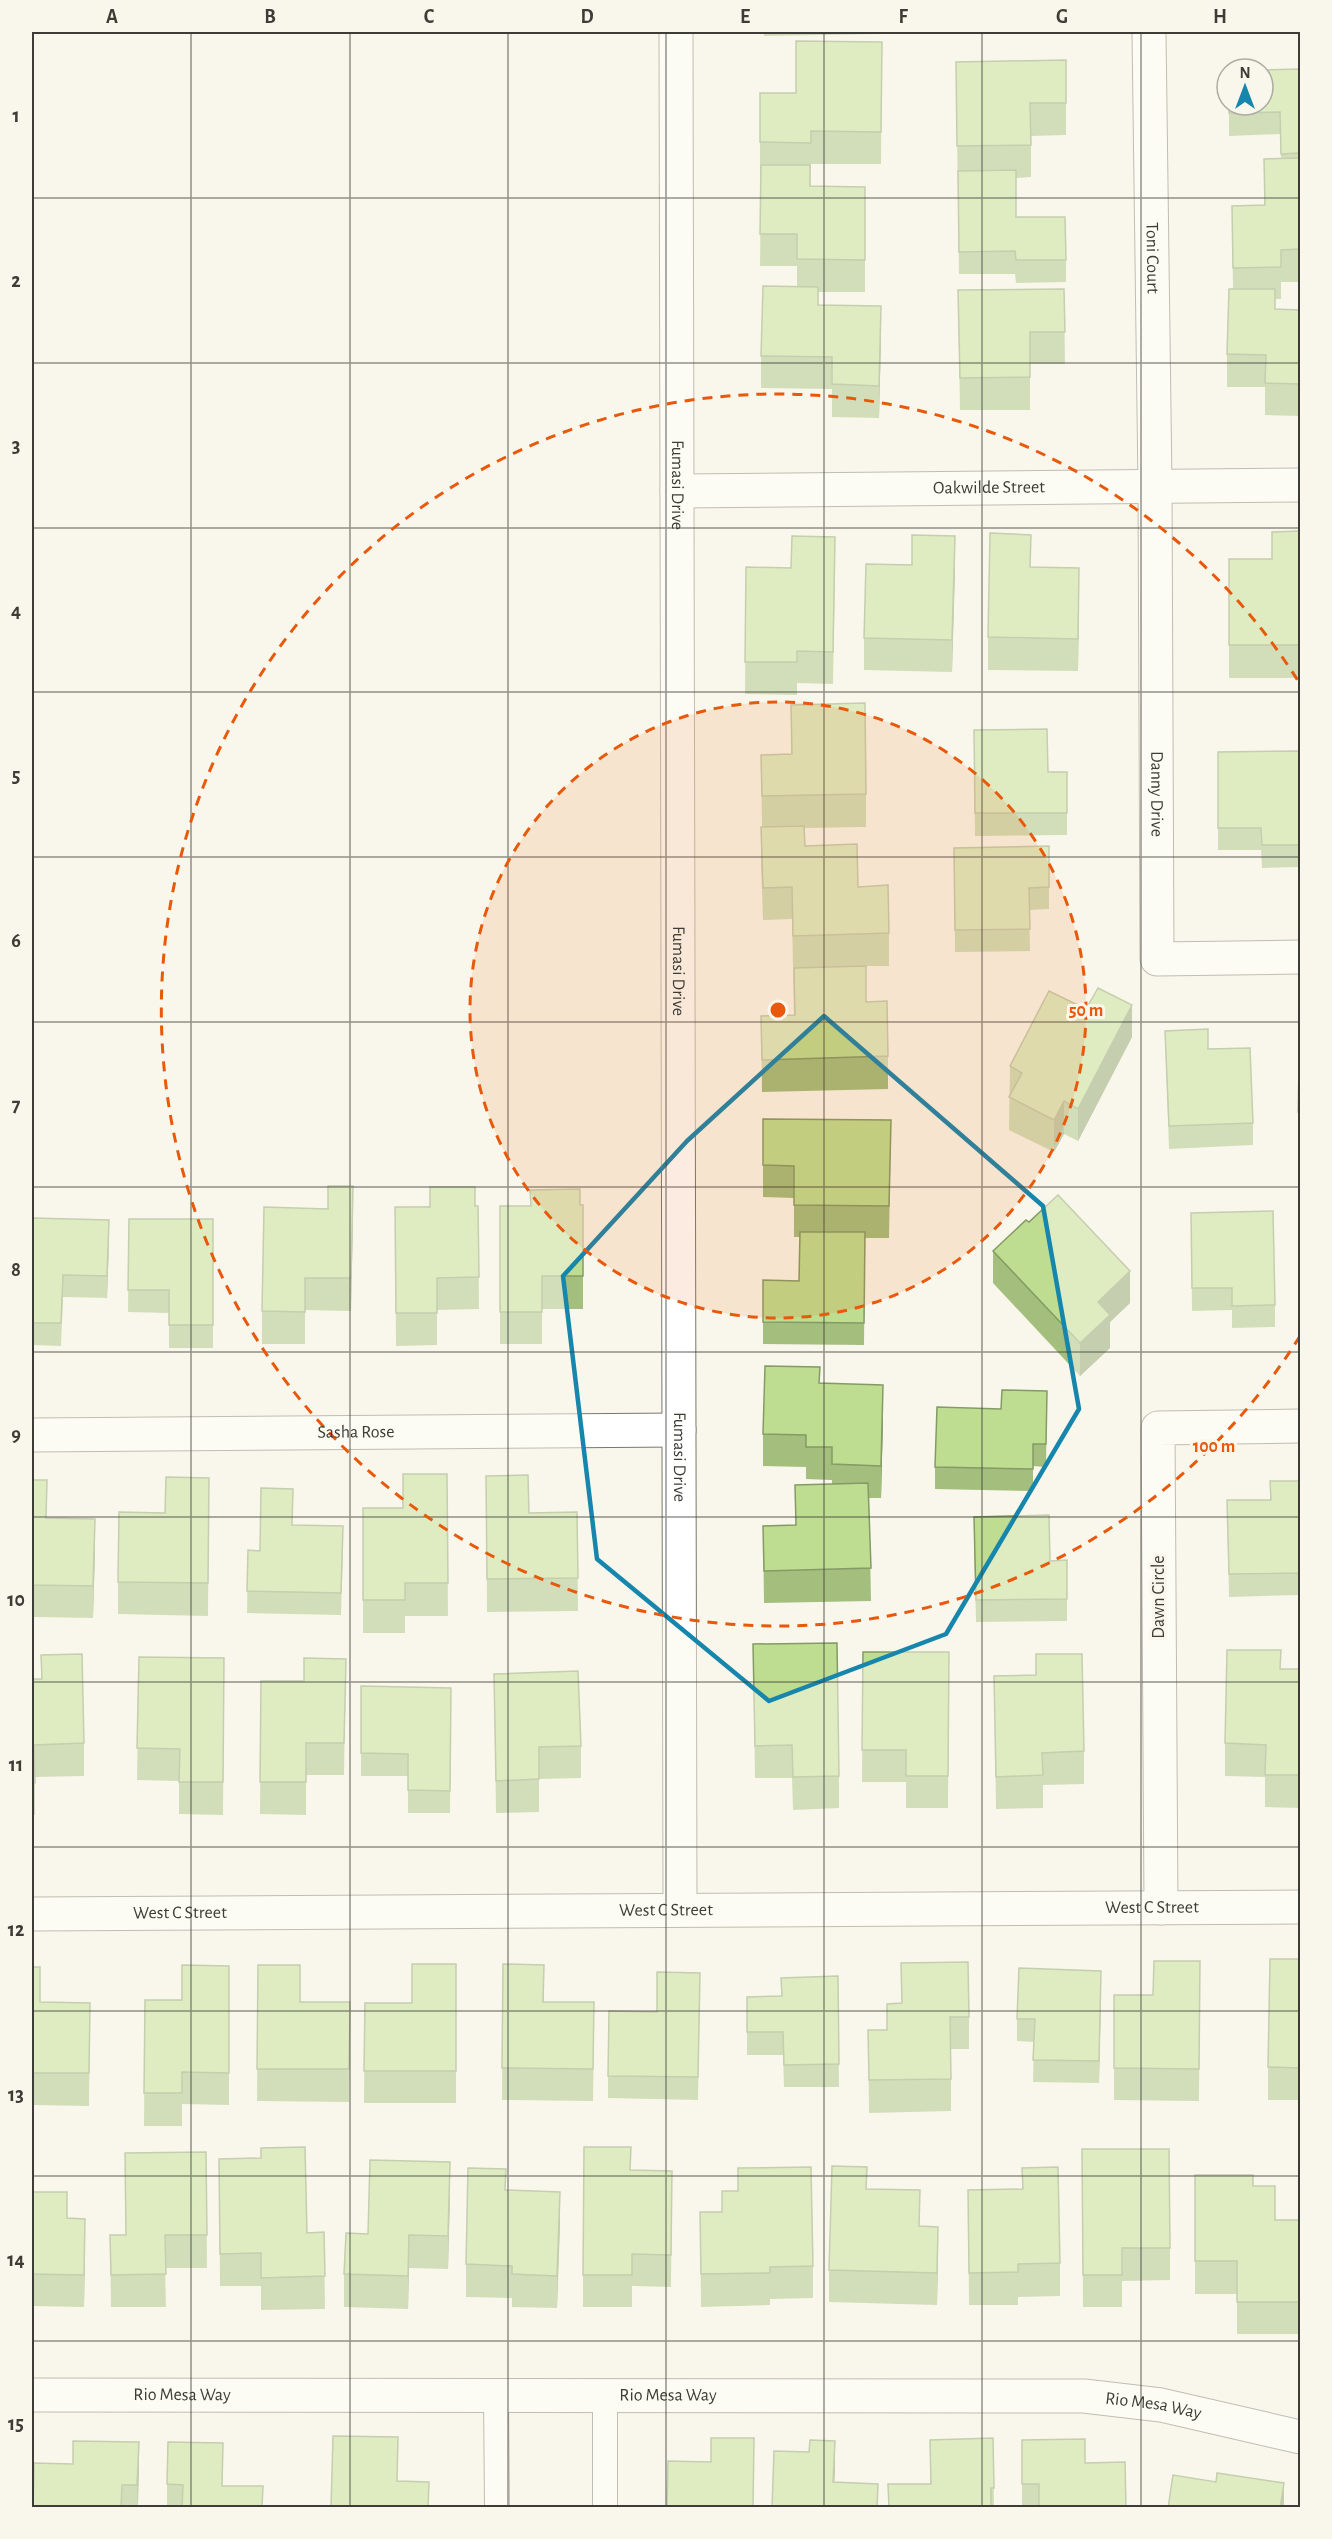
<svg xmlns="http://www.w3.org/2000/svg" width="1332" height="2539" viewBox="0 0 1332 2539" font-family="'Alegreya Sans',sans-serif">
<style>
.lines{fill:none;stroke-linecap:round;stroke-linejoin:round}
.service-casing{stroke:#79786d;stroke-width:26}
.minor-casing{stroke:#79786d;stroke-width:35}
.tertiary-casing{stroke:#79786d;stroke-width:35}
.service{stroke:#fff;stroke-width:24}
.minor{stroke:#fff;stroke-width:33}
.tertiary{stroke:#fff;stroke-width:33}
.wall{fill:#a3be7d}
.shaded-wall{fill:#859b66}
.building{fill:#bedd91;stroke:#859b66;stroke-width:1.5}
.marked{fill:none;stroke:#1786ad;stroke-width:4.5;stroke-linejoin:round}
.grid{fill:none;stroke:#3d3c37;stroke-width:1.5;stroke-opacity:0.55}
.ring{fill:none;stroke:#e8590c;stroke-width:3;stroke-dasharray:10 8}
.labels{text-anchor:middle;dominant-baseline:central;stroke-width:6;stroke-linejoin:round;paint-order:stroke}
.street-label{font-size:18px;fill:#3d3c37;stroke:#f9f7eb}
.centre{fill:#e8590c;stroke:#f9f7eb;stroke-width:3}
.ring-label{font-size:18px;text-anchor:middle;font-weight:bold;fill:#e8590c;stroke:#f9f7eb;stroke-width:6;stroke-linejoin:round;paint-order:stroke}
.neatline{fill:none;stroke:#3d3c37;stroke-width:2}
.grid-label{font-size:20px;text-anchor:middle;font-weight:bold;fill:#3d3c37}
</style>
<rect width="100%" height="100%" fill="#f9f7eb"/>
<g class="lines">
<!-- service casing -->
<g class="service-casing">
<g id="service">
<polyline points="496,2395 497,2508"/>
<polyline points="605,2395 605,2508"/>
</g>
</g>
<!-- minor casing -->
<g class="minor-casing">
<g id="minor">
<path id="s1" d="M 676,32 L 680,1910"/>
<path id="s2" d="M 1149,32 L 1155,486 L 1157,959 L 1300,957"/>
<path id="s3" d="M 677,491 L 1300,485"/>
<path id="s4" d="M 32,1435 L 679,1430"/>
<polyline points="1161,1908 1158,1428 1300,1426"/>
<path id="s5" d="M 32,2395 L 1084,2396 L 1161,2405 L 1300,2437"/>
</g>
</g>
<!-- tertiary casing -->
<g class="tertiary-casing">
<g id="tertiary">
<path id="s6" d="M 32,1914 L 1300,1907"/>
</g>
</g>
<!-- service -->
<use href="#service" class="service"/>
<!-- minor -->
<use href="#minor" class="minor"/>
<!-- tertiary -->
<use href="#tertiary" class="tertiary"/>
</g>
<!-- wall -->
<g class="wall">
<polygon points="764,32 879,32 879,34 764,36"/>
<polygon points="960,32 1063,32 960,34"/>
<polygon points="882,42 881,164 811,164 810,186 865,187 865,292 818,292 818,305 881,339 879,418 832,417 832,389 761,388 761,356 797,287 797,266 760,266 761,175 760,175 760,93 796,93"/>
<polygon points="1066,60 1066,135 1031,136 1031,177 1016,178 1016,217 1066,260 1066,282 1016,283 1015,274 959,274 956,62"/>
<polygon points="1300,69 1300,282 1281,282 1281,299 1275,299 1275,309 1300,310 1300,416 1265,415 1265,387 1227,387 1227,354 1233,289 1232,206 1264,205 1264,159 1281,159 1280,134 1229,136 1229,105"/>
<polygon points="1064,289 1065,364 1030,364 1030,410 960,410 958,290"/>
<polygon points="1300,531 1300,678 1229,678 1229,559 1272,559"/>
<polygon points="746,567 835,569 833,684 797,683 797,695 745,694"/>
<polygon points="1031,567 1079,600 1078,671 988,670 988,637"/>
<polygon points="955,568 952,672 864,670 864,638"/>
<polygon points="791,705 866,794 866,827 804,828 805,846 858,887 889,933 889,966 866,966 866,1002 888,1056 888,1089 762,1092 761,1016 794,1015 792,919 763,920 761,860 761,827 762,827 761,755 791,754"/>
<polygon points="974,730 1048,772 1067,772 1067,835 975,836"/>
<polygon points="1300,751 1300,867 1262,868 1261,850 1218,850 1218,752"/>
<polygon points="1049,846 1049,909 1029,910 1030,951 955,952 954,848"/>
<polygon points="1300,1025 1300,1145 1298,1145"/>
<polygon points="1165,1031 1253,1123 1253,1145 1169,1149"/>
<polygon points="1132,1037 1078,1141 1064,1134 1054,1152 1009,1130 1010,1066"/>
<polygon points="763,1119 891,1120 889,1238 865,1238 864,1345 763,1344 763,1280 799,1281 800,1237 794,1237 794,1198 763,1197"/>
<polygon points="530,1190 580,1205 583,1205 583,1309 542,1309 542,1344 500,1344 500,1206 530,1206"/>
<polygon points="478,1206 479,1309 437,1310 437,1345 396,1346 395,1207"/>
<polygon points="1191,1213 1275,1305 1275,1327 1232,1328 1232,1310 1192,1311"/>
<polygon points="32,1218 109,1242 107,1298 63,1297 61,1346 32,1345"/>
<polygon points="353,1218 351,1311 305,1310 305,1344 262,1344 262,1311"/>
<polygon points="129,1219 213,1219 213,1348 169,1348 169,1313 128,1312"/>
<polygon points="993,1251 1130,1303 1110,1322 1110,1348 1080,1376 993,1283"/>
<polygon points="820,1383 883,1417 881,1498 869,1498 871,1601 764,1603 763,1526 795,1525 832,1484 832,1480 806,1479 806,1467 763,1466 763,1434"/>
<polygon points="1047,1391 1046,1467 1033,1466 1033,1491 935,1489 935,1467 1001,1409"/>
<polygon points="447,1474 448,1616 405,1616 405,1633 363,1633 363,1508 403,1508"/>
<polygon points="486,1476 529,1513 577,1512 578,1611 487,1612"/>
<polygon points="209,1478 208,1616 118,1614 118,1582 165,1513"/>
<polygon points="32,1480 47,1518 95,1551 93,1618 32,1617"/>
<polygon points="1270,1481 1300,1481 1300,1595 1229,1597 1227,1500 1270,1500"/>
<polygon points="293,1525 343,1548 341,1615 247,1613 248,1550 260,1551"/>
<polygon points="974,1539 1050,1561 1067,1560 1067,1621 976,1622"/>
<polygon points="753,1644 839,1776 839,1808 793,1810 792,1778 755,1778"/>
<polygon points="863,1652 949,1652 948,1808 906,1808 906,1782 862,1782"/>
<polygon points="1036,1654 1084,1751 1084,1784 1043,1785 1043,1808 996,1809 994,1676 1036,1675"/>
<polygon points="41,1655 84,1743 84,1776 35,1777 35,1815 32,1815 32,1679 41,1679"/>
<polygon points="139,1657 224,1658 223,1815 179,1814 179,1781 137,1780"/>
<polygon points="346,1659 344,1775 306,1775 306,1815 260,1814 261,1681 304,1681"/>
<polygon points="1281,1669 1300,1669 1300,1808 1265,1807 1265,1777 1225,1776 1225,1743"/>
<polygon points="494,1674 581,1746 581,1778 539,1779 539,1812 496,1813"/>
<polygon points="361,1686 451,1688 450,1813 408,1813 408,1776 361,1776"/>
<polygon points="1300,1959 1300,2100 1268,2100 1268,2067"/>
<polygon points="1200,1961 1199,2101 1114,2100 1114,1995 1153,1995"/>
<polygon points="901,1963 969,2017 969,2049 951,2049 951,2111 869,2113 868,2030 887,2030 887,2004 902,2003"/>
<polygon points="456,1964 456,2103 364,2103 365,2003 412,2003"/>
<polygon points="503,1964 544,1965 544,2002 594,2035 593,2101 502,2100"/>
<polygon points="258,1965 300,2002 350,2035 349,2102 257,2101"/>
<polygon points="229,1966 229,2105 182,2104 182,2126 144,2126 145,2000 182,2000"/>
<polygon points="32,1967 40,2002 90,2003 89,2106 32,2105"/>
<polygon points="700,1973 698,2100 608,2098 608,2076"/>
<polygon points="838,1976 839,2087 784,2087 783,2055 747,2055 747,1997 781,1996 781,1978"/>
<polygon points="1101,1993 1099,2083 1033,2082 1034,2042 1017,2041 1017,2019"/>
<polygon points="1082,2149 1170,2248 1170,2280 1122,2281 1122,2307 1083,2307"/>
<polygon points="206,2152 207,2268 165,2268 166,2307 111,2307 110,2235 126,2235"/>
<polygon points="219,2159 307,2233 324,2232 325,2309 261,2310 261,2286 220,2286"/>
<polygon points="1022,2168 1060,2263 1060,2296 1018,2297 1018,2305 969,2305 968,2190 1022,2189"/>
<polygon points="672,2171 671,2287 632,2286 632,2307 583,2307 583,2275"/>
<polygon points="1195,2175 1253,2186 1275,2220 1299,2220 1299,2334 1237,2334 1237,2294 1195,2294"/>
<polygon points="867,2189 920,2226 938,2259 937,2305 829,2302 829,2270"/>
<polygon points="506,2190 560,2224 557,2308 512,2307 512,2298 466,2297 466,2264"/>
<polygon points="32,2192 67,2218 85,2251 84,2307 32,2306"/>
<polygon points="450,2194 448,2269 409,2268 408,2309 344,2307 344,2274 368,2234"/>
<polygon points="700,2212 813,2266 813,2298 770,2299 770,2305 701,2307"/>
<polygon points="993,2438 994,2508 888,2508 930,2484 930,2440"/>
<polygon points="1022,2440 1085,2463 1126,2508 1022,2508"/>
<polygon points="139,2474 138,2508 33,2508"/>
<polygon points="167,2484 223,2486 263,2508 167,2508"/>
</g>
<!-- shaded-wall -->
<g class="shaded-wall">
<polygon points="881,306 881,339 879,418 879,386"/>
<polygon points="955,536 955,568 952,672 952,640"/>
<polygon points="1079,568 1079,600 1078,671 1078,639"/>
<polygon points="1132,1005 1132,1037 1078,1141 1078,1109"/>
<polygon points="1064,1101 1064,1134 1054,1152 1054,1120"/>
<polygon points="353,1186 353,1218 351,1311 351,1278"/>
<polygon points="109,1220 109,1242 107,1298 107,1276"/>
<polygon points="1130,1271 1130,1303 1110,1322 1110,1348 1080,1376 1080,1343 1098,1302"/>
<polygon points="883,1385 883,1417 881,1498 881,1466"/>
<polygon points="95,1519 95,1551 93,1618 93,1586"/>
<polygon points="1101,1971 1101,1993 1099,2083 1099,2061"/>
<polygon points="450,2162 450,2194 448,2269 448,2236"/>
<polygon points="560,2192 560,2224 557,2308 557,2276"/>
<polygon points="85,2219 85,2251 84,2307 84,2275"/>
<polygon points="938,2227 938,2259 937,2305 937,2273"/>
<polygon points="409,2235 409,2268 408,2309 408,2276"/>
<polygon points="835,2441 835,2473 833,2508 833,2482"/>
<polygon points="139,2442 139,2474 137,2508 137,2485"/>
<polygon points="1284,2483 1284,2508 1280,2508"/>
</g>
<!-- building -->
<g class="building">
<polygon points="796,41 882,42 881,132 811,131 811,143 760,142 760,93 796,93"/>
<polygon points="1066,60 1066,103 1030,103 1031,145 957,146 956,62"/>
<polygon points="1300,69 1300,153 1281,154 1280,112 1229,113 1229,105 1263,105 1263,70"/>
<polygon points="1300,158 1300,249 1281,250 1281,267 1233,268 1232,206 1265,205 1264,159"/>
<polygon points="761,165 810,165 810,186 865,187 865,260 797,259 797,234 760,234"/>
<polygon points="1016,170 1016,217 1065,217 1066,260 1016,260 1015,251 959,252 958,171"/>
<polygon points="763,286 818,287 818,305 881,306 879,386 832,384 832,357 761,356"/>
<polygon points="1064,289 1065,332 1030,332 1030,377 960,378 958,290"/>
<polygon points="1229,289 1275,289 1275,309 1300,310 1300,384 1265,383 1266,355 1227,354"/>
<polygon points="1300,531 1300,645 1229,645 1229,559 1272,559 1272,532"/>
<polygon points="990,533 1031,535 1030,567 1079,568 1078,639 988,637"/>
<polygon points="912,535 955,536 952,640 864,638 866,564 912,565"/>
<polygon points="792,536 835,537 833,652 797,651 797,662 745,662 746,567 791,568"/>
<polygon points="865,703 866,794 762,796 761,755 792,754 791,705"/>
<polygon points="1047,729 1048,772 1067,772 1067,813 975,813 974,730"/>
<polygon points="1300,751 1300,845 1262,845 1261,828 1218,828 1218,752"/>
<polygon points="804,826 805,846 857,844 858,887 888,885 889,933 793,936 792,887 763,888 761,827"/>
<polygon points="1049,846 1049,887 1029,888 1030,929 955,930 954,848"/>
<polygon points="866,966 866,1002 887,1001 888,1056 762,1060 761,1016 795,1015 794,968"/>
<polygon points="1098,988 1132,1005 1078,1109 1064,1101 1054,1120 1009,1097 1022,1073 1010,1066 1049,991 1086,1009"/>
<polygon points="1300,1025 1300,1112 1298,1112"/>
<polygon points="1208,1029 1208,1049 1250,1048 1253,1123 1169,1126 1165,1031"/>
<polygon points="763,1119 891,1120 889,1206 794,1205 794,1166 763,1165"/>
<polygon points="328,1186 353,1186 351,1278 305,1278 305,1312 262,1311 264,1207 328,1209"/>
<polygon points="430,1187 475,1187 475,1206 478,1206 479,1277 437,1278 437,1313 396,1313 395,1207 430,1207"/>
<polygon points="580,1189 580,1205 583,1205 583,1276 542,1276 542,1312 500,1312 500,1206 531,1206 530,1190"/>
<polygon points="1058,1195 1130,1271 1098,1302 1110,1315 1080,1343 993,1251 1026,1220 1029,1222"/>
<polygon points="1273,1211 1275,1305 1232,1306 1232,1288 1192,1288 1191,1213"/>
<polygon points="32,1218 109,1220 107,1276 63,1275 61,1323 32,1323"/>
<polygon points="129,1219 213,1219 213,1325 169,1325 169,1290 128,1290"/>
<polygon points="800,1232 865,1232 864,1323 763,1322 763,1280 799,1281"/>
<polygon points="765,1366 820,1367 819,1383 883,1385 881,1466 832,1464 832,1447 806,1447 806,1435 763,1434"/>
<polygon points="1002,1390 1047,1391 1046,1444 1033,1444 1033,1469 935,1467 937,1407 1001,1409"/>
<polygon points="403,1474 447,1474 448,1583 405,1583 405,1600 363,1600 363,1508 403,1508"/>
<polygon points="528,1475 529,1513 577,1512 578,1578 487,1579 486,1476"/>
<polygon points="166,1477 209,1478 208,1583 118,1582 119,1512 165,1513"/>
<polygon points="32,1480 47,1480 46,1518 95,1519 93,1586 32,1585"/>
<polygon points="1270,1481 1300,1481 1300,1573 1229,1574 1227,1500 1271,1500"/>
<polygon points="868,1483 871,1568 764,1571 763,1526 796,1525 795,1485"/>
<polygon points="261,1488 293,1489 292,1525 343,1526 341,1593 247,1591 248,1550 260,1551"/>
<polygon points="1049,1515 1050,1561 1067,1560 1067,1599 976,1600 974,1517"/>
<polygon points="837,1643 839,1776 793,1777 792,1745 755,1746 753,1644"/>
<polygon points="1227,1650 1281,1650 1280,1669 1300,1669 1300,1775 1265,1775 1266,1745 1225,1743"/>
<polygon points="863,1652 949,1652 948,1776 906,1776 906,1750 862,1750"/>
<polygon points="82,1654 84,1743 34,1745 35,1783 32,1783 32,1679 42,1679 41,1655"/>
<polygon points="1036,1654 1082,1654 1084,1751 1042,1753 1043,1775 996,1777 994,1676 1036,1675"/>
<polygon points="139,1657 224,1658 223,1782 179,1782 180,1749 137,1748"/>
<polygon points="304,1658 346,1659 344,1743 306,1743 306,1782 260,1782 261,1681 304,1681"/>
<polygon points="578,1671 581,1746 539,1747 539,1779 496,1781 494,1674"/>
<polygon points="361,1686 451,1688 450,1791 408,1790 408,1754 361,1753"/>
<polygon points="1270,1959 1300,1959 1300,2068 1268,2067"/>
<polygon points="1154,1961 1200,1961 1199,2069 1114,2068 1114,1995 1153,1995"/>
<polygon points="968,1962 969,2017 950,2017 951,2079 869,2080 868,2030 887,2030 887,2004 902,2003 901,1963"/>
<polygon points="412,1964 456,1964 456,2071 364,2071 365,2003 412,2003"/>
<polygon points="503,1964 544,1965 543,2002 594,2002 593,2069 502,2068"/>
<polygon points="182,1965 229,1966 229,2073 182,2072 182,2093 144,2093 145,2000 182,2000"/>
<polygon points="258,1965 300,1965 300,2002 350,2002 349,2069 257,2069"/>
<polygon points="32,1967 40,1967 40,2002 90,2003 89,2073 32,2073"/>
<polygon points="1019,1968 1101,1971 1099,2061 1033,2060 1035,2019 1017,2019"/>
<polygon points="657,1972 700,1973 698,2077 608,2076 609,2011 657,2012"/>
<polygon points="838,1976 839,2064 784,2065 783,2032 747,2032 747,1997 782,1996 781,1978"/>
<polygon points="305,2147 307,2233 324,2232 325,2276 261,2278 261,2253 220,2254 219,2159 261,2158 261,2148"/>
<polygon points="584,2147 631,2147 630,2170 672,2171 671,2255 632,2254 632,2275 583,2275"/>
<polygon points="1082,2149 1169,2149 1170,2248 1122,2248 1122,2275 1083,2275"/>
<polygon points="206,2152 207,2235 165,2235 166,2274 111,2275 110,2235 126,2235 125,2153"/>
<polygon points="370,2160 450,2162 448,2236 409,2235 408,2276 344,2274 346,2233 368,2234"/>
<polygon points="832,2166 867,2167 866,2189 920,2190 919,2226 938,2227 937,2273 829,2270"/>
<polygon points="811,2167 813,2266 770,2267 770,2273 701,2274 700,2212 722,2212 722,2191 738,2191 738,2168"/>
<polygon points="1058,2167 1060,2263 1018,2264 1018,2272 969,2273 968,2190 1023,2189 1022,2168"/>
<polygon points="468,2168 506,2169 505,2190 560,2192 557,2276 512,2274 512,2266 466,2264"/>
<polygon points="1195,2175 1253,2175 1253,2186 1275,2186 1275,2220 1299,2220 1299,2302 1237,2302 1237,2261 1195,2261"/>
<polygon points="32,2192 67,2192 67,2218 85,2219 84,2275 32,2274"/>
<polygon points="333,2436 398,2437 397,2481 429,2482 428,2508 331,2508"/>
<polygon points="711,2438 754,2438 753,2508 667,2508 668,2461 711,2462"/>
<polygon points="993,2438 994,2488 991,2488 991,2508 889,2508 888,2484 931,2484 930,2440"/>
<polygon points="1085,2439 1085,2463 1125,2462 1126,2508 1039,2508 1039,2484 1022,2484 1022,2440"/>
<polygon points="810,2440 835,2441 833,2482 878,2484 877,2508 772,2508 774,2451 809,2452"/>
<polygon points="73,2441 139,2442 137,2485 122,2485 121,2508 33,2508 34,2463 73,2464"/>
<polygon points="168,2442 223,2443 222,2486 263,2486 262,2508 182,2508 183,2485 167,2484"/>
<polygon points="1217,2473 1284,2483 1280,2508 1168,2508 1173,2475 1216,2482"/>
</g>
<!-- marked area -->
<path d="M0 0H1332V2539H0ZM 824,1016 L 1043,1206 L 1079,1409 L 946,1634 L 769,1701 L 597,1559 L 563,1276 L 687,1141 Z" fill="#f9f7eb" fill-opacity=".55" fill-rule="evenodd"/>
<path class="marked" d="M 824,1016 L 1043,1206 L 1079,1409 L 946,1634 L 769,1701 L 597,1559 L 563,1276 L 687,1141 Z"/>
<!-- grid -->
<path class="grid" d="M 191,32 L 191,2508M 350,32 L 350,2508M 508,32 L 508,2508M 666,32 L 666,2508M 824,32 L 824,2508M 982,32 L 982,2508M 1141,32 L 1141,2508M 32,198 L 1300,198M 32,363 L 1300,363M 32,528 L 1300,528M 32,692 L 1300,692M 32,857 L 1300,857M 32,1022 L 1300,1022M 32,1187 L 1300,1187M 32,1352 L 1300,1352M 32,1517 L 1300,1517M 32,1682 L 1300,1682M 32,1847 L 1300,1847M 32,2011 L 1300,2011M 32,2176 L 1300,2176M 32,2341 L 1300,2341"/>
<!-- distance rings -->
<circle cx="778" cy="1010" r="308" fill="#e8590c" fill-opacity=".12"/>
<g class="ring">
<circle cx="778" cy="1010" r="308"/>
<path d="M1300 1336A616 616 0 1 1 1300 684"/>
</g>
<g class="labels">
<!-- street labels -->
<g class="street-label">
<text stroke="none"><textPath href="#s2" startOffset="226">Toni Court</textPath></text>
<text stroke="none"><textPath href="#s1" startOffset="453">Fumasi Drive</textPath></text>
<text stroke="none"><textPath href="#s3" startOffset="312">Oakwilde Street</textPath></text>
<text stroke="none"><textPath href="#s2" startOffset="762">Danny Drive</textPath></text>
<text stroke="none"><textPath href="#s1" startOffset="939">Fumasi Drive</textPath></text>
<text stroke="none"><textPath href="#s4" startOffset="324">Sasha Rose</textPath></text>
<text stroke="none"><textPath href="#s1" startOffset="1425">Fumasi Drive</textPath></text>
<text transform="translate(1159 1597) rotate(-90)">Dawn Circle</text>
<text stroke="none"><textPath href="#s6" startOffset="1120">West C Street</textPath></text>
<text stroke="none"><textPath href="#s6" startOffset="634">West C Street</textPath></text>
<text stroke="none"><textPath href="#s6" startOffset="148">West C Street</textPath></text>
<text stroke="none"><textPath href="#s5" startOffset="150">Rio Mesa Way</textPath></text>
<text stroke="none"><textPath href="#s5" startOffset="636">Rio Mesa Way</textPath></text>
<text stroke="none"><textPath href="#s5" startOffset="1122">Rio Mesa Way</textPath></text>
</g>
</g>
<circle cx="778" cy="1010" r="9" class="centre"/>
<g class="ring-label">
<text x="1086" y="1016">50 m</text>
<text x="1214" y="1452">100 m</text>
</g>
<!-- border -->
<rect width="1332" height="2539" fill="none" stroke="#f9f7eb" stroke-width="66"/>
<!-- north arrow -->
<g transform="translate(1245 87)"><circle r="28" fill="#f9f7eb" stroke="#aeaca3" stroke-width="1.5"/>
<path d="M0-4.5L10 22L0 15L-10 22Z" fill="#1786ad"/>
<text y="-9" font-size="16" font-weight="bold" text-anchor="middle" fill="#3d3c37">N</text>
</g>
<rect x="33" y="33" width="1266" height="2473" class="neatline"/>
<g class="grid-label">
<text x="112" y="23">A</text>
<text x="270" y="23">B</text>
<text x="429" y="23">C</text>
<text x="587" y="23">D</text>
<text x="745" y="23">E</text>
<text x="903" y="23">F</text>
<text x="1062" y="23">G</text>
<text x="1220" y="23">H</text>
<text x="16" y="122">1</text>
<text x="16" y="287">2</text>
<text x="16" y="452">3</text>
<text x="16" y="617">4</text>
<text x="16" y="782">5</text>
<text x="16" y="947">6</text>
<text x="16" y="1111">7</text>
<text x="16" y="1276">8</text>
<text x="16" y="1441">9</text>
<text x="16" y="1606">10</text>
<text x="16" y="1771">11</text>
<text x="16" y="1936">12</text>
<text x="16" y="2101">13</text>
<text x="16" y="2266">14</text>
<text x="16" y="2430">15</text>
</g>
</svg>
